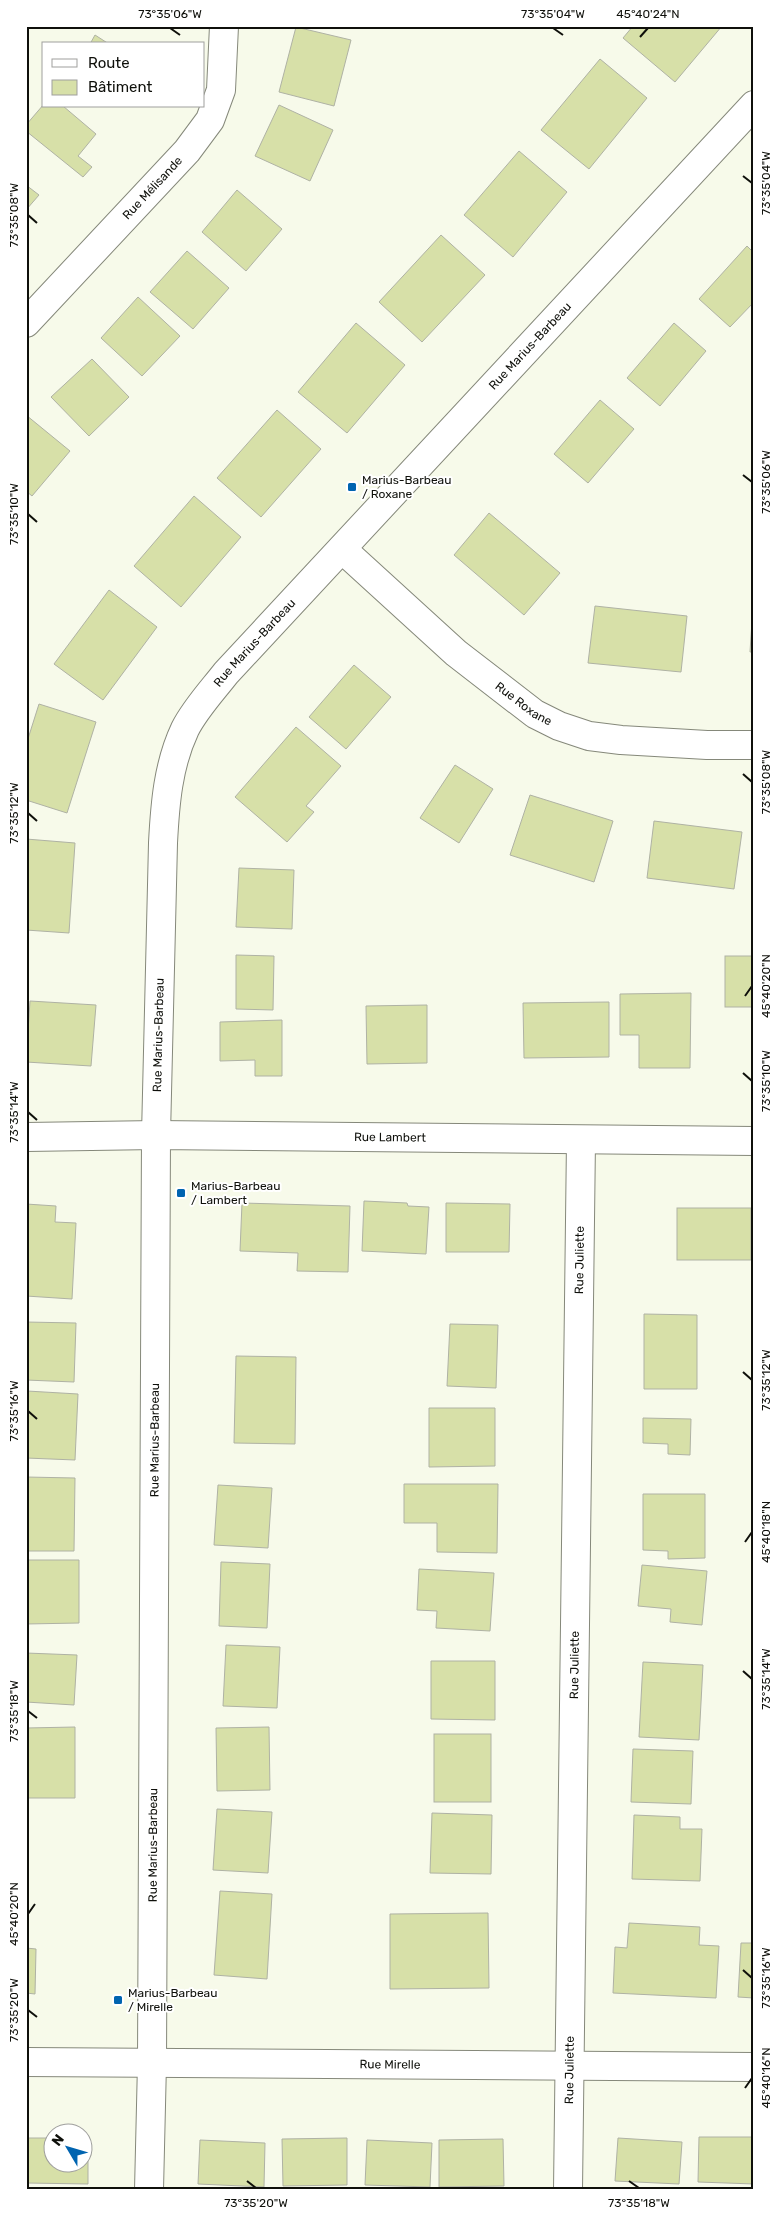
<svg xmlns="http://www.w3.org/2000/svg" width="780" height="2216" viewBox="0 0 780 2216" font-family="Rubik,sans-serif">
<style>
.building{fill:#d7e0a8;stroke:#afb2a4}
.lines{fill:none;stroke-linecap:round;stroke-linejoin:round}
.minor-casing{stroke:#85887a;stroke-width:30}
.minor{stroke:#fff;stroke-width:28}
.ticks{fill:none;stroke:#0f100b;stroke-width:2}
.poi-dot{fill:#0064b0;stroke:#fff;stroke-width:2}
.labels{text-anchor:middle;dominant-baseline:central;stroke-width:4;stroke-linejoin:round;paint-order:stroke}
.street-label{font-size:12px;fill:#0f100b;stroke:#fff}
.poi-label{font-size:12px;fill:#0f100b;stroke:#fff;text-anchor:start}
.neatline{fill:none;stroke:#0f100b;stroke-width:2}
.ticks-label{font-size:12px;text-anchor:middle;fill:#0f100b}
</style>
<rect width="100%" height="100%" fill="#f7faea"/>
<!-- building -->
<g class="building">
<polygon points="633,26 722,26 675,82 623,38"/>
<polygon points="296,27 351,40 334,106 279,92"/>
<polygon points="95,35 109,44 90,44"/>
<polygon points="600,59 647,98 589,169 541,130"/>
<polygon points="44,104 44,106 63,106 96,134 78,156 92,167 83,177 26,131 26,125"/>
<polygon points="279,105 333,130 310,181 255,156"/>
<polygon points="519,151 567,192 513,257 464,215"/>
<polygon points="26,185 39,195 26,210"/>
<polygon points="237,190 282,229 246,271 202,232"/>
<polygon points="441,235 485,275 422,342 379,302"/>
<polygon points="747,246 754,253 754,302 730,327 699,299"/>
<polygon points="187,251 229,288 193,329 150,292"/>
<polygon points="138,297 180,336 142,376 101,338"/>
<polygon points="356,323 405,365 347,433 298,392"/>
<polygon points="674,323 706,351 660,406 627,378"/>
<polygon points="92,359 129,397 89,436 51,397"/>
<polygon points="600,400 634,429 588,483 554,454"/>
<polygon points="277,410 321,449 261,517 217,478"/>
<polygon points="26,415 70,451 32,496 26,491"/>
<polygon points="194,496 241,537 181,607 134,566"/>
<polygon points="489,513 560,573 524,615 454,555"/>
<polygon points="109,590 157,627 103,700 54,664"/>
<polygon points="595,606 687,616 681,672 588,663"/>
<polygon points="752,621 754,621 754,652 750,652"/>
<polygon points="354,665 391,697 346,749 309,717"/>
<polygon points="39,704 96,722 67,813 26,800 26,745"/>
<polygon points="296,727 341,766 306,806 314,812 287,842 235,797"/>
<polygon points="455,765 493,789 459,843 420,818"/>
<polygon points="530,795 613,821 594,882 510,855"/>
<polygon points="654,821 742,832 734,889 647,878"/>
<polygon points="26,839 75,843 69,933 26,930"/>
<polygon points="239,868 294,870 292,929 236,927"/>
<polygon points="236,955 274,956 273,1010 236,1009"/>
<rect x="725" y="956" width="29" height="51"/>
<polygon points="691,993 690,1068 639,1068 639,1035 620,1035 620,994"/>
<polygon points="30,1001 96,1005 91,1066 26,1062"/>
<polygon points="609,1002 609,1057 524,1058 523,1003"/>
<polygon points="427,1005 427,1063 367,1064 366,1006"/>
<polygon points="282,1020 282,1076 255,1076 255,1060 220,1061 220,1022"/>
<polygon points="364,1201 407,1203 408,1206 429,1207 426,1254 362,1251"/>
<polygon points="242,1203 350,1206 348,1272 297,1271 298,1253 240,1251"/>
<polygon points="446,1203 510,1204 509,1252 446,1252"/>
<polygon points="26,1204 56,1206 55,1222 76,1223 72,1299 26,1296"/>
<rect x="677" y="1208" width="74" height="52"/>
<polygon points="644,1314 697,1315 697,1389 644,1389"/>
<polygon points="26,1322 76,1323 74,1382 26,1380"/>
<polygon points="450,1324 498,1325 496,1388 447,1386"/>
<polygon points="236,1356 296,1357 295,1444 234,1443"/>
<polygon points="27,1391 78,1394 75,1460 26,1458"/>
<polygon points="429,1408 495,1408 495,1466 429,1467"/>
<polygon points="643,1418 691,1419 690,1455 668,1454 668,1444 643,1443"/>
<polygon points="26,1477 75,1478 74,1551 26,1551"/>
<polygon points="404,1484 498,1484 497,1553 437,1552 437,1523 404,1523"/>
<polygon points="218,1485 272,1488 268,1548 214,1545"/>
<polygon points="643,1494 705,1494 705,1558 668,1559 668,1551 643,1550"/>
<polygon points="26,1560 79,1560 79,1623 26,1624"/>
<polygon points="221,1562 270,1564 267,1628 219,1626"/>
<polygon points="642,1565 707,1571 702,1625 670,1622 671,1609 638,1606"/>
<polygon points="419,1569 494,1573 490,1631 436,1628 437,1611 417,1610"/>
<polygon points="226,1645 280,1647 277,1708 223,1706"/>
<polygon points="26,1653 77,1655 74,1705 26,1702"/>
<polygon points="431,1661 495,1661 495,1720 431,1719"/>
<polygon points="643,1662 703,1665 699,1740 639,1737"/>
<polygon points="75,1727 75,1798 26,1798 26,1728"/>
<polygon points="269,1727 270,1790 217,1791 216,1728"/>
<rect x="434" y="1734" width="57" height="68"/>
<polygon points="633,1749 693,1751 691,1804 631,1802"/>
<polygon points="217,1809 272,1812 268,1873 213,1870"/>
<polygon points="432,1813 492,1815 491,1874 430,1873"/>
<polygon points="634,1815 680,1817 680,1829 702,1829 700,1881 632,1879"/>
<polygon points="220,1891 272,1894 267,1979 214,1975"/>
<polygon points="488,1913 489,1988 390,1989 390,1914"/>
<polygon points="629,1923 700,1927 699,1945 719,1946 716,1998 613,1993 615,1947 627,1948"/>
<polygon points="741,1943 754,1943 754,1998 738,1997"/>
<polygon points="26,1948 36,1949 35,1994 26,1993"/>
<polygon points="699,2137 754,2137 754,2184 698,2182"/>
<polygon points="26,2138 52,2138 52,2164 82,2164 82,2139 88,2139 88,2184 26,2183"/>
<polygon points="347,2138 347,2185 283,2186 282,2139"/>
<polygon points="618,2138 682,2142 679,2184 615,2181"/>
<polygon points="503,2139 504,2186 439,2187 439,2140"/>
<polygon points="200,2140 265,2143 264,2187 198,2184"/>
<polygon points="367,2140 432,2143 430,2187 365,2185"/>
</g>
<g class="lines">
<!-- minor casing -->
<g class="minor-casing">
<g id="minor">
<path id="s1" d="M 26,323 L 187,151 L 210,120 L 221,90 L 224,26"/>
<path id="s2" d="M 342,549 L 456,653 L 535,714 L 559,726 L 589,736 L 621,740 L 707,745 L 754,745"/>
<path id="s3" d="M 26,1137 L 156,1135 L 754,1141"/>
<path id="s4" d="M 26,2062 L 754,2067"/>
<path id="s5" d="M 149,2190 L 152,2063 L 156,1135 L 163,843 C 165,804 168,765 185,729 C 195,709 212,691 226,673 L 754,105"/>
<path id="s6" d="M 568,2190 L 581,1140"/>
</g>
</g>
<!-- minor -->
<use href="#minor" class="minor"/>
</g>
<!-- ticks -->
<path class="ticks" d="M 170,28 L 180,35M 553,28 L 563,35M 640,37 L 648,28M 743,176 L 752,183M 28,215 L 37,223M 743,475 L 752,482M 28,514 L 37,522M 743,774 L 752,782M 28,813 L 37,821M 745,996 L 752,986M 743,1073 L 752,1081M 28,1112 L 37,1120M 743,1372 L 752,1380M 28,1411 L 37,1419M 745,1542 L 752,1532M 743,1671 L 752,1679M 28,1711 L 37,1718M 28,1914 L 35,1904M 743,1970 L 752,1978M 28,2010 L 37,2017M 745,2088 L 752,2078M 247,2181 L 256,2188M 629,2181 L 639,2188"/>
<!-- markers -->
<g class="poi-dot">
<rect x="347" y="482" width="10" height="10" rx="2.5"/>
<rect x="176" y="1188" width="10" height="10" rx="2.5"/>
<rect x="113" y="1995" width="10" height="10" rx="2.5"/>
</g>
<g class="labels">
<!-- street labels -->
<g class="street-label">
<text stroke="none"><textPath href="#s1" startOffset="185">Rue Mélisande</textPath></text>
<text stroke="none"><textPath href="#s5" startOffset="1980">Rue Marius-Barbeau</textPath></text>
<text stroke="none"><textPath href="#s5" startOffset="1575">Rue Marius-Barbeau</textPath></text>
<text stroke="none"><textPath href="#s2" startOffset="239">Rue Roxane</textPath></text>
<text stroke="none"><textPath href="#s5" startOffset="1155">Rue Marius-Barbeau</textPath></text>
<text stroke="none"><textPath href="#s3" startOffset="364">Rue Lambert</textPath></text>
<text stroke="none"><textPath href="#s6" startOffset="930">Rue Juliette</textPath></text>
<text stroke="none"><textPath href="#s5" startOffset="750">Rue Marius-Barbeau</textPath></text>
<text stroke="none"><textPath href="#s6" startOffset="525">Rue Juliette</textPath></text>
<text stroke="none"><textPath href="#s5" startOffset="345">Rue Marius-Barbeau</textPath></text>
<text stroke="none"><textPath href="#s4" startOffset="364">Rue Mirelle</textPath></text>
<text stroke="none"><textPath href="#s6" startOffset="120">Rue Juliette</textPath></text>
</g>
<!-- poi labels -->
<g class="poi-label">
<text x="362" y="480">Marius-Barbeau<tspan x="362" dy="14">/ Roxane</tspan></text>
<text x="191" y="1186">Marius-Barbeau<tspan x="191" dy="14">/ Lambert</tspan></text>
<text x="128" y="1993">Marius-Barbeau<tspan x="128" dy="14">/ Mirelle</tspan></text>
</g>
</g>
<!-- border -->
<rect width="780" height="2216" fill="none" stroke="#ffffff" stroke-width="55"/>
<!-- legend -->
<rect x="42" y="42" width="162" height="65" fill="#ffffff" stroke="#9f9f9d"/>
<rect x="52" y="59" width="25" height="8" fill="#ffffff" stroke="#9f9f9d"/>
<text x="88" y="68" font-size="15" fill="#0f100b">Route</text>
<rect x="52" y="80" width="25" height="15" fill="#d7e0a8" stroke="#9f9f9d"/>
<text x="88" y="92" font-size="15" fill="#0f100b">Bâtiment</text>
<!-- north arrow -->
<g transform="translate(68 2148) rotate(308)"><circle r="24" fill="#ffffff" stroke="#9f9f9d"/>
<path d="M0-4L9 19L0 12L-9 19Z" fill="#0064b0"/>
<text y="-8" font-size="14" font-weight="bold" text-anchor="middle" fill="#0f100b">N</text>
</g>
<rect x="28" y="28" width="724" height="2160" class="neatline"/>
<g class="ticks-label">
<text x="170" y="18">73°35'06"W</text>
<text x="553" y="18">73°35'04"W</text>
<text x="648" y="18">45°40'24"N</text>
<text transform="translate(766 183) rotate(-90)" y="4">73°35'04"W</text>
<text transform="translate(14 215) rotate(-90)" y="4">73°35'08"W</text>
<text transform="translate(766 482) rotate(-90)" y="4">73°35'06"W</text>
<text transform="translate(14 514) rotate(-90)" y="4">73°35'10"W</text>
<text transform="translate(766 782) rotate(-90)" y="4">73°35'08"W</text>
<text transform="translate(14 813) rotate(-90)" y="4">73°35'12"W</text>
<text transform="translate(766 986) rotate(-90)" y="4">45°40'20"N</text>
<text transform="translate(766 1081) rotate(-90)" y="4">73°35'10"W</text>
<text transform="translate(14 1112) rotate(-90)" y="4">73°35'14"W</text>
<text transform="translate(766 1380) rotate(-90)" y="4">73°35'12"W</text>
<text transform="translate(14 1411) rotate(-90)" y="4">73°35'16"W</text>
<text transform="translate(766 1532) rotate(-90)" y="4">45°40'18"N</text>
<text transform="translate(766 1679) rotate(-90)" y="4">73°35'14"W</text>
<text transform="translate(14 1711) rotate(-90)" y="4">73°35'18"W</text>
<text transform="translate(14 1914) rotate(-90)" y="4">45°40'20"N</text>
<text transform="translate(766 1978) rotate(-90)" y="4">73°35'16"W</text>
<text transform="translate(14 2010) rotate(-90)" y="4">73°35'20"W</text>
<text transform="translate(766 2078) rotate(-90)" y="4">45°40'16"N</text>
<text x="256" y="2207">73°35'20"W</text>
<text x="639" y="2207">73°35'18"W</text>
</g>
</svg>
